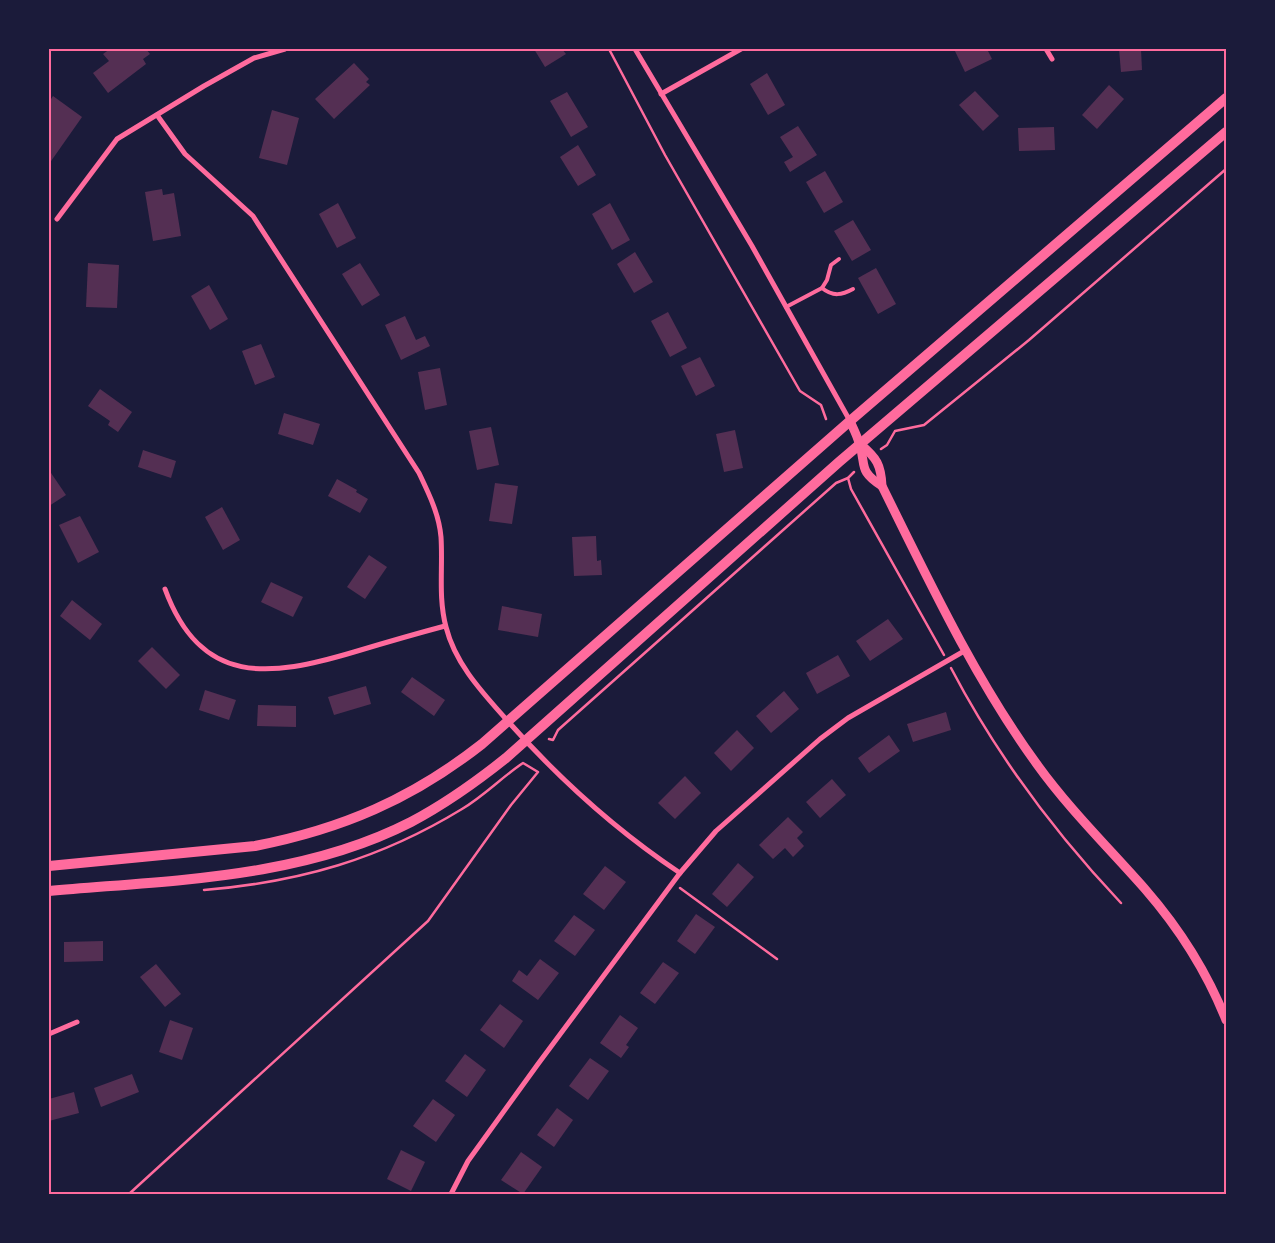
<svg xmlns="http://www.w3.org/2000/svg" width="1275" height="1243" viewBox="0 0 1275 1243" font-family="'Varela Round',sans-serif">
<style>
.building{fill:#542f53}
.lines{fill:none;stroke-linecap:round;stroke-linejoin:round}
.path{stroke:#ff6b9d;stroke-width:2.5}
.service{stroke:#ff6b9d;stroke-width:4}
.minor{stroke:#ff6b9d;stroke-width:5}
.tertiary{stroke:#ff6b9d;stroke-width:9}
.secondary{stroke:#ff6b9d;stroke-width:10}
.neatline{fill:none;stroke:#ff6b9d;stroke-width:2}
</style>
<rect width="100%" height="100%" fill="#1b1b3a"/>
<!-- building -->
<g class="building">
<polygon points="110,49 117,51 120,49 146,49 150,54 143,59 146,64 108,93 93,73 109,61 103,54"/>
<polygon points="534,49 562,49 566,54 545,67"/>
<polygon points="954,49 987,49 992,59 965,72"/>
<polygon points="1119,49 1141,49 1142,70 1121,72"/>
<polygon points="354,63 369,79 366,82 370,85 334,119 315,99"/>
<polygon points="767,73 785,105 768,115 750,84"/>
<polygon points="1109,85 1124,99 1097,129 1082,115"/>
<polygon points="975,91 999,116 983,131 959,105"/>
<polygon points="567,92 588,127 571,137 550,101"/>
<polygon points="53,96 82,117 49,164 49,102"/>
<polygon points="272,110 299,118 287,165 259,158"/>
<polygon points="798,126 817,155 790,172 784,162 793,157 780,137"/>
<polygon points="1054,127 1055,150 1019,151 1018,128"/>
<polygon points="578,145 596,175 578,186 560,157"/>
<polygon points="825,171 843,202 824,213 806,182"/>
<polygon points="162,189 163,195 174,193 181,236 153,241 145,192"/>
<polygon points="338,203 356,238 337,248 319,214"/>
<polygon points="610,203 630,240 612,250 592,214"/>
<polygon points="853,220 871,250 852,261 834,231"/>
<polygon points="635,252 653,282 634,293 617,264"/>
<polygon points="88,263 119,265 117,308 86,307"/>
<polygon points="360,263 380,295 362,306 342,274"/>
<polygon points="876,268 896,304 878,314 858,278"/>
<polygon points="209,285 228,319 210,330 191,296"/>
<polygon points="668,312 687,348 670,357 651,321"/>
<polygon points="405,316 416,340 425,336 430,346 401,360 385,325"/>
<polygon points="261,344 275,377 255,385 242,351"/>
<polygon points="700,357 715,386 696,396 681,366"/>
<polygon points="440,368 447,405 425,410 418,372"/>
<polygon points="100,389 132,412 118,432 108,425 110,421 88,406"/>
<polygon points="284,413 320,424 313,445 278,434"/>
<polygon points="491,427 499,465 477,470 469,431"/>
<polygon points="735,430 743,468 724,472 716,434"/>
<polygon points="143,450 176,461 171,478 138,467"/>
<polygon points="49,470 66,495 49,506"/>
<polygon points="337,479 357,490 356,492 368,499 360,513 328,496"/>
<polygon points="495,483 518,486 512,524 489,521"/>
<polygon points="222,507 240,540 223,550 205,517"/>
<polygon points="80,516 99,552 78,563 59,525"/>
<polygon points="596,536 597,561 601,560 602,575 574,576 572,537"/>
<polygon points="369,555 387,567 365,599 347,587"/>
<polygon points="271,582 303,597 293,617 261,602"/>
<polygon points="72,600 102,624 90,640 60,616"/>
<polygon points="502,606 542,614 538,637 498,630"/>
<polygon points="888,619 903,639 870,661 856,641"/>
<polygon points="152,647 180,675 166,689 138,661"/>
<polygon points="838,655 850,676 817,694 806,673"/>
<polygon points="412,677 445,700 434,716 401,692"/>
<polygon points="366,686 371,704 334,715 328,697"/>
<polygon points="205,690 236,700 229,720 199,710"/>
<polygon points="784,691 799,709 771,733 756,716"/>
<polygon points="258,705 296,706 296,727 257,726"/>
<polygon points="946,712 951,730 913,742 907,724"/>
<polygon points="737,730 754,748 731,771 714,753"/>
<polygon points="889,735 900,751 869,773 858,758"/>
<polygon points="685,776 701,793 675,819 658,803"/>
<polygon points="832,779 846,795 820,818 806,802"/>
<polygon points="788,817 803,832 797,838 804,846 793,857 785,848 773,859 759,845"/>
<polygon points="738,863 754,877 727,907 712,894"/>
<polygon points="605,866 626,882 604,910 583,894"/>
<polygon points="696,914 715,927 695,954 677,941"/>
<polygon points="574,915 595,930 575,956 554,941"/>
<polygon points="103,941 103,961 64,962 64,942"/>
<polygon points="540,959 559,973 538,1000 512,981 519,970 527,976"/>
<polygon points="663,962 679,973 655,1004 640,993"/>
<polygon points="156,964 181,994 165,1007 140,977"/>
<polygon points="500,1004 523,1021 504,1048 480,1030"/>
<polygon points="620,1015 638,1028 626,1045 629,1047 621,1058 600,1043"/>
<polygon points="170,1020 193,1028 182,1060 159,1052"/>
<polygon points="465,1054 486,1070 467,1097 445,1081"/>
<polygon points="590,1058 609,1071 588,1100 569,1086"/>
<polygon points="132,1074 139,1092 101,1107 94,1088"/>
<polygon points="74,1092 79,1113 49,1121 49,1099"/>
<polygon points="433,1099 455,1115 436,1142 413,1126"/>
<polygon points="557,1108 573,1120 554,1147 537,1135"/>
<polygon points="401,1150 425,1162 411,1191 387,1179"/>
<polygon points="521,1152 542,1167 523,1194 501,1180"/>
</g>
<g class="lines">
<!-- path -->
<g class="path">
<polyline points="609,49 665,155 800,391 821,405 826,419"/>
<polyline points="881,449 887,445 895,431 924,425 1029,340 1226,169"/>
<polyline points="848,478 851,489 944,655"/>
<path d="M 951,668 C 996,754 1055,833 1121,903"/>
<polyline points="549,739 553,740 558,730 836,483 848,478 854,472"/>
<polyline points="680,888 777,959"/>
<path d="M 129,1194 L 428,921 L 511,805 L 538,772 L 523,763 C 502,777 484,796 462,809 C 380,859 300,882 204,890"/>
</g>
<!-- service -->
<g class="service">
<path d="M 822,288 C 833,297 842,295 853,289"/>
<polyline points="786,307 822,288 827,280 831,265 839,259"/>
</g>
<!-- minor -->
<g class="minor">
<polyline points="635,49 752,246 850,421"/>
<polyline points="1046,49 1052,59"/>
<polyline points="661,94 741,49"/>
<path d="M 157,115 L 185,154 L 253,216 L 419,473 C 429,494 439,514 441,537 C 443,568 438,597 446,627 C 455,663 481,691 505,718 C 558,778 614,829 680,873"/>
<polyline points="57,219 117,139 204,86 254,58 285,49"/>
<path d="M 165,589 C 201,687 270,677 354,652 C 384,643 415,634 445,626"/>
<polyline points="49,1034 77,1022"/>
<polyline points="451,1194 468,1161 538,1064 680,873 716,831 820,739 848,718 966,650"/>
</g>
<!-- tertiary -->
<g class="tertiary">
<path d="M 850,421 C 853,428 857,435 859,443 C 867,465 857,470 882,486"/>
<path d="M 860,444 C 877,458 881,465 882,486 C 928,579 975,679 1036,763 C 1069,809 1108,847 1145,889 C 1178,927 1207,972 1226,1020"/>
</g>
<!-- secondary -->
<g class="secondary">
<path d="M 49,866 L 255,846 C 342,829 412,799 482,744 L 850,421 L 1226,98"/>
<path d="M 49,891 C 171,880 300,879 411,822 C 445,804 476,782 506,758 L 839,462 L 1226,132"/>
</g>
</g>
<!-- border -->
<rect width="1275" height="1243" fill="none" stroke="#1b1b3a" stroke-width="100"/>
<rect x="50" y="50" width="1175" height="1143" class="neatline"/>
</svg>
